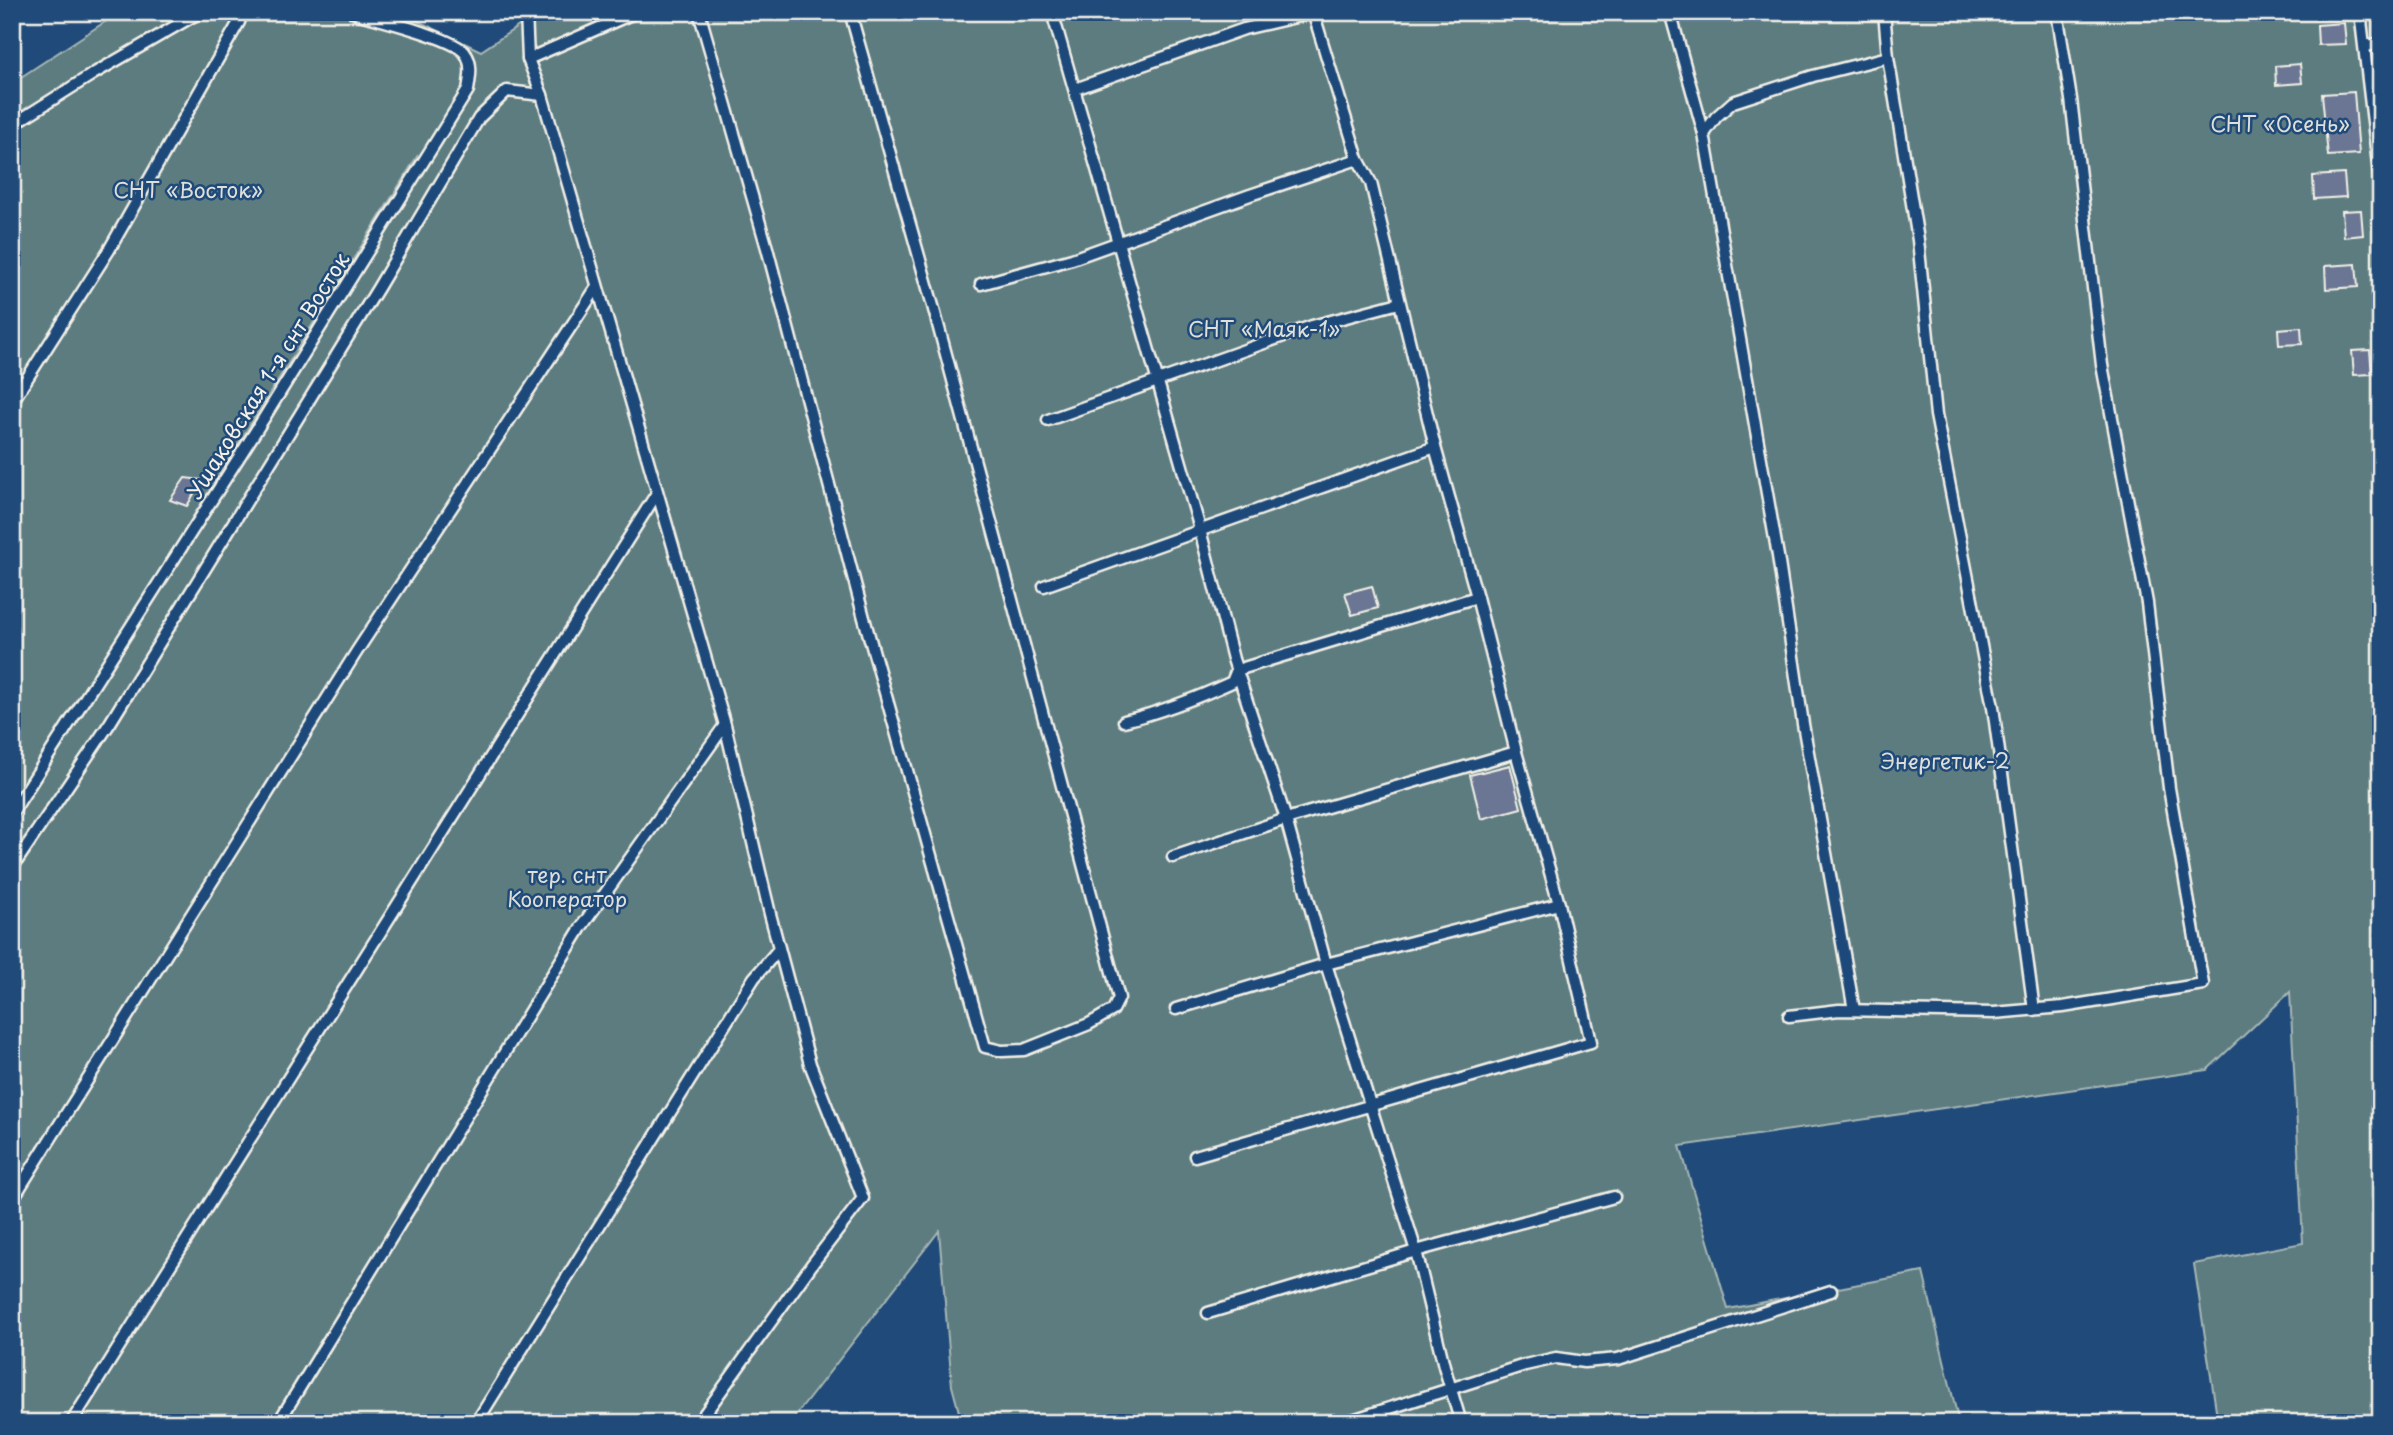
<svg xmlns="http://www.w3.org/2000/svg" width="2393" height="1435" viewBox="0 0 2393 1435" font-family="'Playpen Sans',sans-serif">
<style>
.green{fill:#5b7c80;stroke:#a8b6b4;stroke-width:2}
.building{fill:#6b7694;stroke:#f4f1e8;stroke-width:2}
.lines{fill:none;stroke-linecap:round;stroke-linejoin:round}
.lane-casing{stroke:#f4f1e8;stroke-width:15}
.lane{stroke:#1f4a7a;stroke-width:10}
.labels{text-anchor:middle;dominant-baseline:central;stroke-width:5;stroke-linejoin:round;paint-order:stroke}
.park-label{font-size:21px;fill:#dddfd8;stroke:#1f4a7a}
.street-label{font-size:21px;fill:#f4f1e8;stroke:#1f4a7a}
</style>
<rect width="100%" height="100%" fill="#1f4a7a"/>
<filter id="ink" filterUnits="userSpaceOnUse"><feTurbulence type="fractalNoise" baseFrequency=".0143" numOctaves="2"/><feDisplacementMap in="SourceGraphic" scale="14" xChannelSelector="R" yChannelSelector="G"/><feConvolveMatrix kernelMatrix="1 2 1 2 8 2 1 2 1" color-interpolation-filters="sRGB"/></filter>
<g filter="url(#ink)">
<!-- green -->
<polygon class="green" points="120,12 399,12 481,51 540,12 2381,12 2381,1423 2218,1423 2194,1264 2303,1243 2290,992 2207,1070 1680,1146 1728,1309 1923,1272 1959,1423 962,1423 952,1386 939,1231 790,1423 12,1423 12,821 418,155 12,808 12,83"/>
<!-- building -->
<g class="building">
<polygon points="2344,23 2346,44 2318,45 2317,25"/>
<polygon points="2300,64 2302,83 2276,85 2275,66"/>
<polygon points="2354,92 2359,154 2328,156 2322,94"/>
<polygon points="2344,174 2346,197 2314,199 2313,176"/>
<polygon points="2361,210 2363,235 2344,237 2342,211"/>
<polygon points="2356,264 2358,287 2326,289 2325,266"/>
<polygon points="2301,327 2302,344 2279,345 2278,329"/>
<polygon points="2370,350 2372,374 2354,375 2352,351"/>
<polygon points="185,478 202,480 187,506 170,500"/>
<polygon points="1372,586 1378,608 1352,615 1345,593"/>
<polygon points="1510,765 1521,808 1481,819 1470,775"/>
</g>
<g class="lines">
<!-- lane casing -->
<g class="lane-casing">
<g id="lane">
<polyline points="526,12 528,59 542,95 725,725 770,914 810,1064 863,1198 813,1263 698,1423"/>
<polyline points="699,12 767,248 864,618 985,1047 1002,1051 1024,1050 1089,1024 1113,1010 1119,998 933,306 850,12"/>
<polyline points="1052,12 1198,522 1233,659 1286,819 1326,964 1416,1251 1444,1366 1461,1423"/>
<polyline points="1670,12 1704,134"/>
<polyline points="1884,12 1888,57 1918,240 1936,415 1993,707 2034,1010"/>
<polyline points="2360,12 2381,190"/>
<polyline points="2365,46 2381,43"/>
<polyline points="528,59 636,12"/>
<polyline points="1075,89 1244,29 1313,13"/>
<polyline points="12,125 93,74 200,12"/>
<polyline points="981,284 1072,259 1250,195 1358,159"/>
<polyline points="12,402 109,250 239,22 242,12"/>
<polyline points="1048,420 1312,326 1399,303"/>
<polyline points="1044,586 1435,447"/>
<path d="M 1124,721 C 1162,712 1197,698 1232,682 L 1237,670 L 1477,597"/>
<path d="M 12,813 L 264,418 L 468,90 C 470,78 473,63 465,53 C 453,37 375,19 353,12"/>
<polyline points="1173,857 1286,819 1516,752"/>
<polyline points="12,868 110,723 378,288 479,118 507,91 542,95"/>
<polyline points="1176,1009 1326,964 1559,904"/>
<polyline points="1854,1010 1803,724 1778,556 1704,134 1716,117 1733,102 1813,76 1888,57"/>
<polyline points="1789,1016 1839,1010 1994,1013 2063,1007 2203,984 2169,788 2147,603 2102,365 2071,99 2057,12"/>
<polyline points="1195,1156 1591,1042 1559,904 1516,752 1477,597 1435,447 1371,183 1358,159 1313,12"/>
<polyline points="12,1200 357,651 597,287"/>
<polyline points="1208,1313 1416,1251 1614,1197"/>
<polyline points="71,1423 657,493"/>
<polyline points="278,1423 582,926 725,725"/>
<polyline points="476,1423 754,978 779,949"/>
<polyline points="1343,1423 1525,1365 1556,1358 1584,1362 1618,1359 1831,1291"/>
</g>
</g>
<!-- lane -->
<use href="#lane" class="lane"/>
</g>
</g>
<g class="labels">
<!-- park labels -->
<g class="park-label">
<text x="2280" y="123">СНТ «Осень»</text>
<text x="188" y="189">СНТ «Восток»</text>
<text x="1264" y="328">СНТ «Маяк-1»</text>
<text x="1945" y="760">Энергетик-2</text>
<text x="567" y="874">тер. снт<tspan x="567" dy="24">Кооператор</tspan></text>
</g>
<!-- street labels -->
<g class="street-label">
<text transform="translate(267 375) rotate(-58)">Ушаковская 1-я снт Восток</text>
</g>
</g>
<!-- margin -->
<rect width="2393" height="1435" fill="none" stroke="#1f4a7a" stroke-width="42"/>
<rect x="21" y="21" width="2351" height="1393" fill="none" stroke="#f4f1e8" stroke-width="2.5" filter="url(#ink)"/>
</svg>
